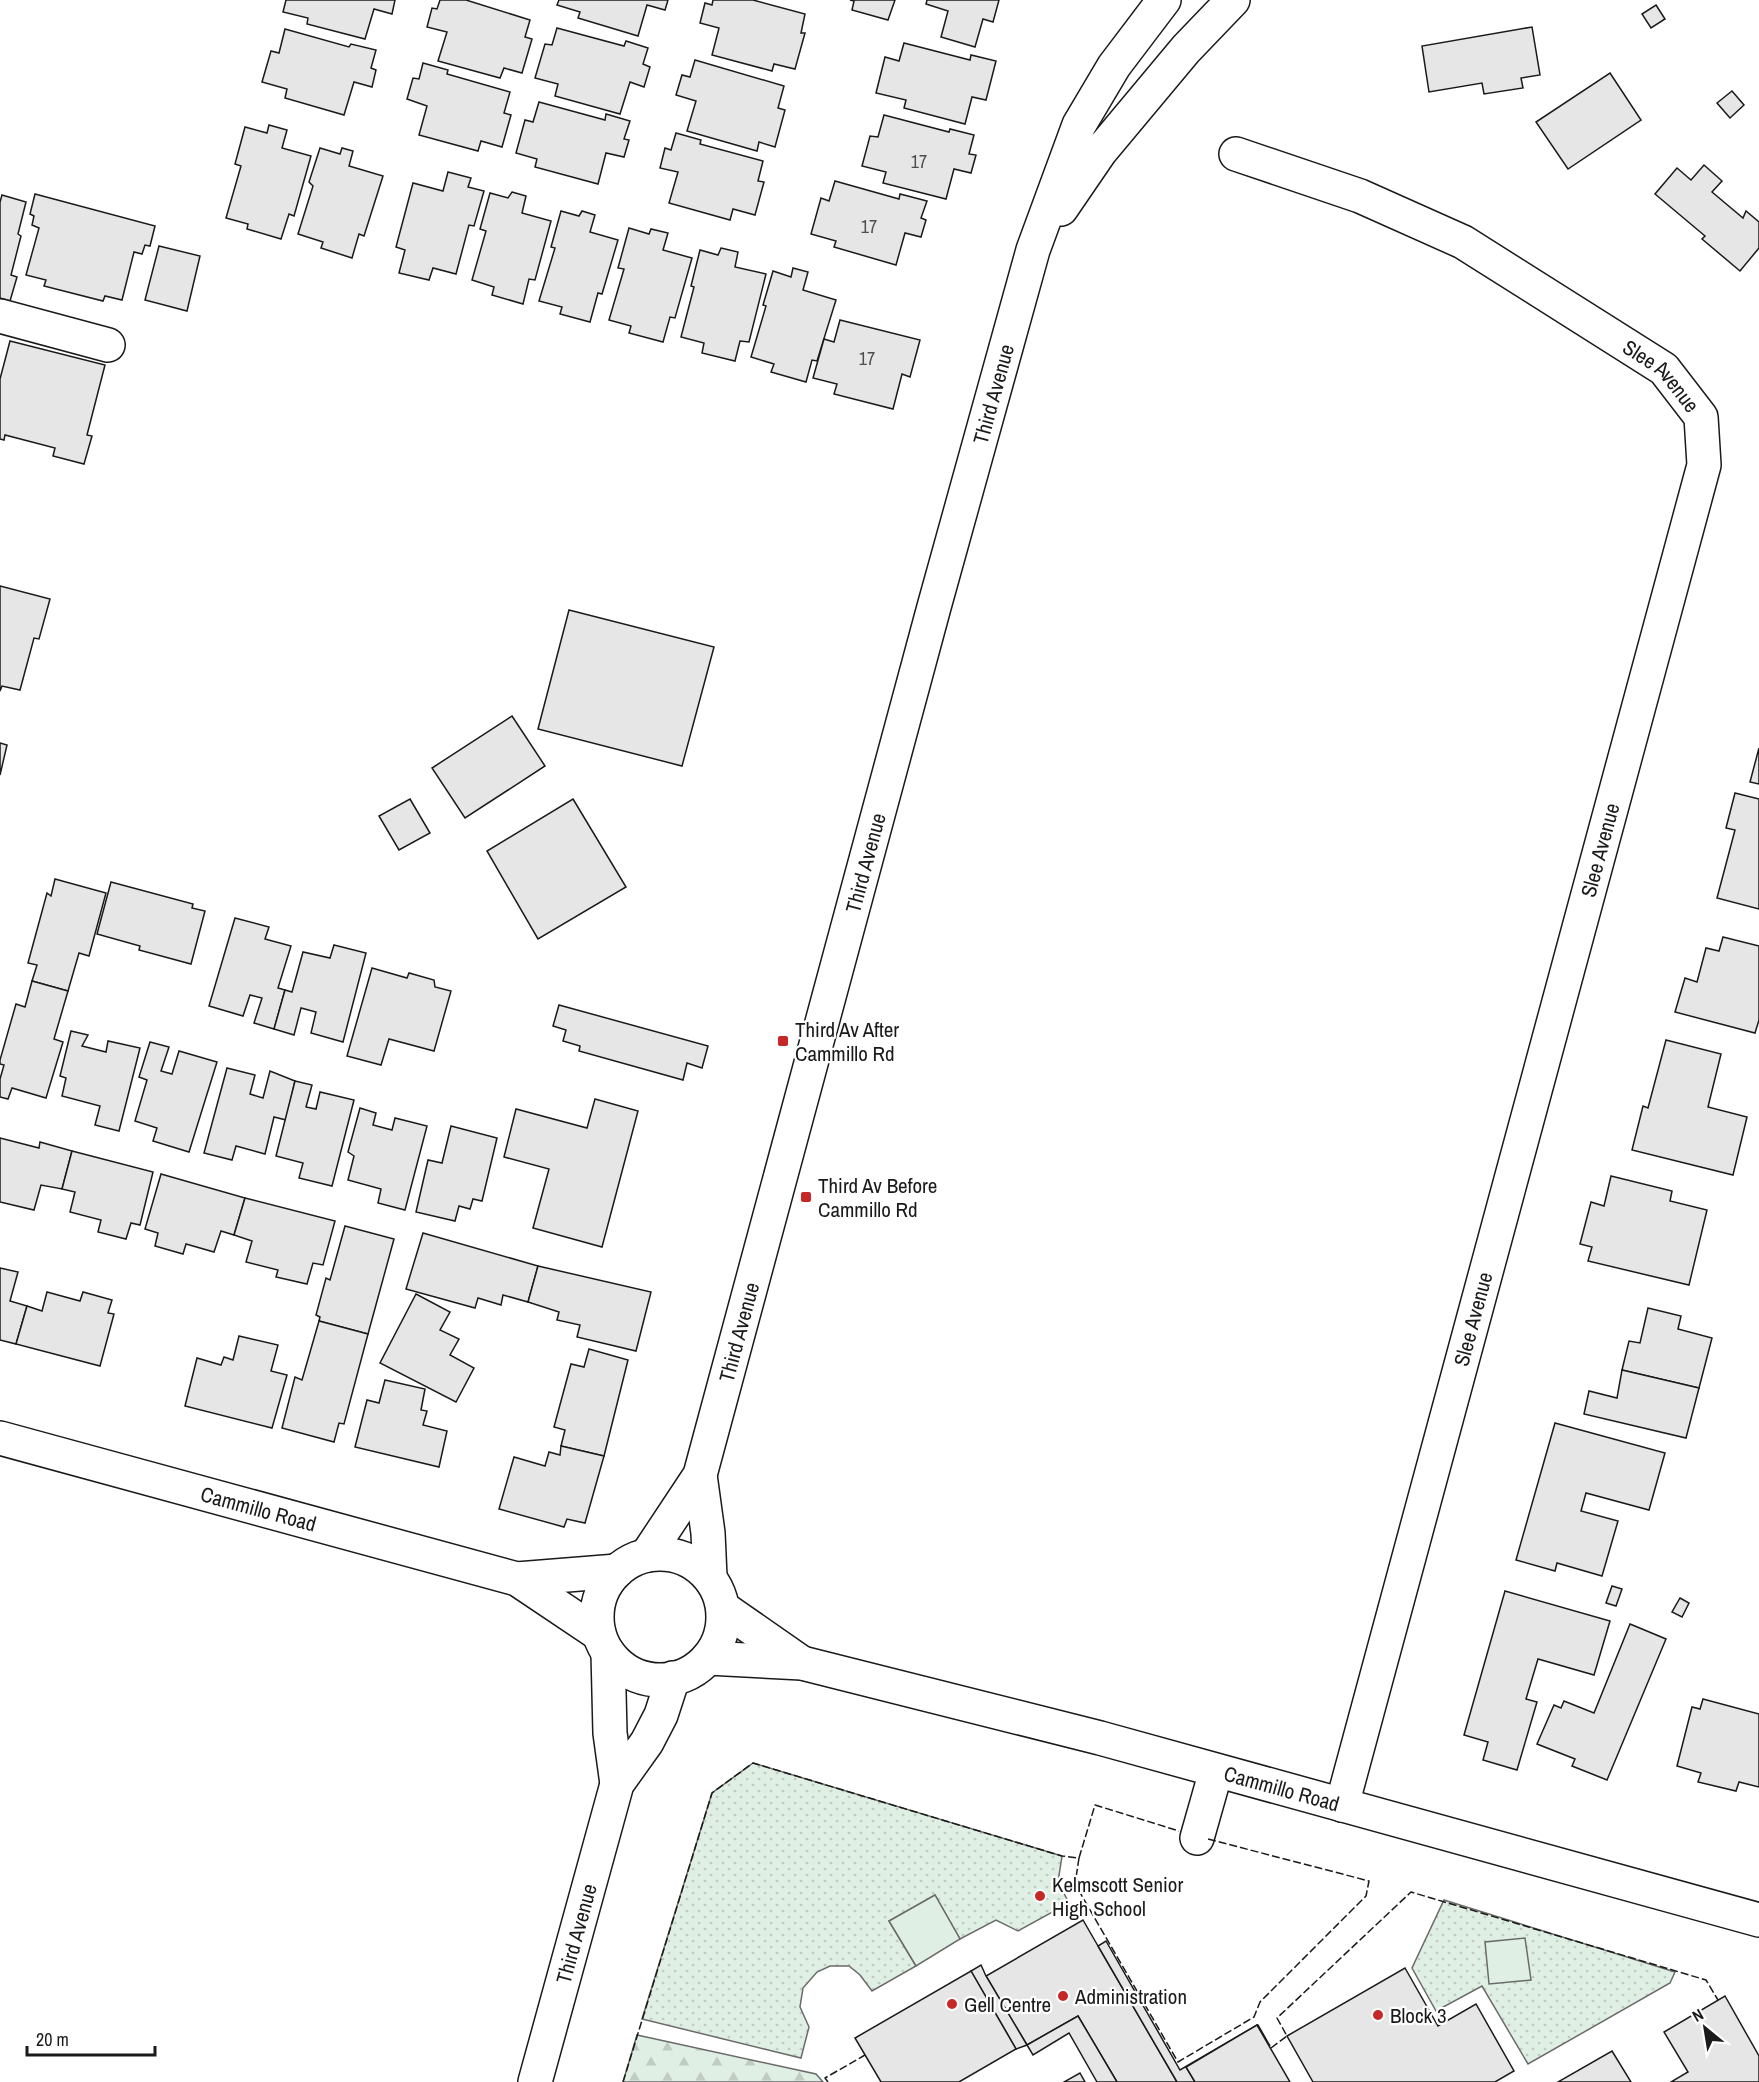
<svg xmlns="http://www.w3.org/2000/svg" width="1759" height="2082" viewBox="0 0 1759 2082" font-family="'Archivo Narrow',sans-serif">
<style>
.grass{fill:url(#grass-dots);stroke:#6a6a6a;stroke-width:1.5}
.forest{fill:url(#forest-firs);stroke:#6a6a6a;stroke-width:1.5}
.garden{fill:#e0efe3;stroke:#6a6a6a;stroke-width:1.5}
.building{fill:#e6e6e6;stroke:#1a1a1a;stroke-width:1.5}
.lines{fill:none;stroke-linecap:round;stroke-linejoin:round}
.minor-casing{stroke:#1a1a1a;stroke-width:36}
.major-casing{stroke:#1a1a1a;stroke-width:36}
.minor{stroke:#fff;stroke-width:33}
.major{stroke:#fff;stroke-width:33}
.fence{stroke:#1a1a1a;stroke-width:1.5;stroke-dasharray:8 3;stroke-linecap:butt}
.poi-dot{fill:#c62828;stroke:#fff;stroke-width:2}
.labels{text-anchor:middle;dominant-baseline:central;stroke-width:4.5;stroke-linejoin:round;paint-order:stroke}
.number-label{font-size:18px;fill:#4d4d4d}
.street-label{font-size:21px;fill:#1a1a1a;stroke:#fff}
.poi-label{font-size:21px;fill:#1a1a1a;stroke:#fff;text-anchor:start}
</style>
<defs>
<pattern id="grass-dots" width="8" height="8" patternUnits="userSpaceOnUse" patternTransform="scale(1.5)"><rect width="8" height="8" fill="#e0efe3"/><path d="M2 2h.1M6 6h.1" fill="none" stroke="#c0ccc2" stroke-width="1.8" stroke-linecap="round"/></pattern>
<pattern id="forest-firs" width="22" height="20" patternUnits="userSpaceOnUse" patternTransform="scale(1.5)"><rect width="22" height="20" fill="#e0efe3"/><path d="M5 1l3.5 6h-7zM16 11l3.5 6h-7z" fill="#c0ccc2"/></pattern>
</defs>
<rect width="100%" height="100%" fill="#fff"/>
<!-- grass -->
<g class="grass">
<polygon points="753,1763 1062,1856 1058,1882 1069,1903 1018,1931 996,1920 960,1939 935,1895 889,1921 916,1966 872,1991 860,1975 849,1966 830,1966 817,1972 803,1988 800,2007 809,2027 801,2058 642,2019 712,1793"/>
<polygon points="1444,1900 1675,1972 1670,1983 1528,2064 1482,1986 1436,2011 1412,1968"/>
</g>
<!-- forest -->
<polygon class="forest" points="637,2035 816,2074 823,2082 623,2082"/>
<!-- garden -->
<g class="garden">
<polygon points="935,1895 960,1939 916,1966 889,1921"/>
<polygon points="1525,1938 1531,1980 1489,1984 1485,1942"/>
</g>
<!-- building -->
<g class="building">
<polygon points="286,0 395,0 392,14 374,9 365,39 307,24 308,18 283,12"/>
<polygon points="440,0 466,0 530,20 525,37 532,39 522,73 504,68 500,78 438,61 447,32 427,27 432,8 437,9"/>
<polygon points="559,0 668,0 665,10 647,5 638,36 578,18 580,12 557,5"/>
<polygon points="713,0 753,0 805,14 801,33 805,33 795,69 774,64 772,71 712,55 719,28 700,23 705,3 712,5"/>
<polygon points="850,0 895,0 888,20 852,10 854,1"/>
<polygon points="927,0 999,0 993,22 983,19 975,47 941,37 948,11 926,4"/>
<polygon points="1656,5 1665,19 1651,28 1642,14"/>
<polygon points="1532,27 1540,75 1521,78 1523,88 1484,94 1482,83 1429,92 1422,46"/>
<polygon points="557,28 624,46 626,41 648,48 643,64 650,67 644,87 630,82 620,114 555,96 558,84 535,78 545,44 552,45"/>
<polygon points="285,29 349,47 351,44 376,50 371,68 376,70 372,87 354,82 344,115 285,98 287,89 262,82 271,51 279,53"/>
<polygon points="904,43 970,60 971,55 996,61 986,100 972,97 965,124 904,108 906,100 876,93 885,57 899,61"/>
<polygon points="695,60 784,86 778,108 785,110 775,147 759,142 757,151 687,131 696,101 676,95 682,75 690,77"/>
<polygon points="423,63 448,70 447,74 510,92 504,113 511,115 502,147 481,141 478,151 419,135 427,106 407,99 413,78 419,79"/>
<polygon points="1610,73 1641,120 1568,169 1536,122"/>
<polygon points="1732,91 1744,105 1730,118 1717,103"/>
<polygon points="539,102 605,120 606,114 630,121 624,139 629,140 624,157 606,153 598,184 535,167 537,159 516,153 525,120 533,122"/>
<polygon points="884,115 949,132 950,129 974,135 969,154 976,155 971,173 954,169 946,199 883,183 886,172 862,166 870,136 878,137"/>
<polygon points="269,125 287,130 282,148 311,156 294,216 289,214 281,239 247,229 248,224 226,218 241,166 235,164 245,127 267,133"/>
<polygon points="676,133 701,140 700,144 763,161 758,181 764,182 755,215 733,209 730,220 669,203 678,172 660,168 665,148 671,150"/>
<polygon points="320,148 340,154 342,148 353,151 349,166 383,176 364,236 359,234 352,258 321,248 323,242 298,234 313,186 309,182"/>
<polygon points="1704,165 1722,181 1712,192 1743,218 1746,211 1759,222 1759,248 1740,271 1702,239 1705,236 1655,194 1677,168 1691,180"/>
<polygon points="448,172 471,178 468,187 484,191 474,226 469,225 456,274 433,268 429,280 399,273 405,250 396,247 413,183 443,191"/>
<polygon points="835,181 899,199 900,194 927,201 921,218 926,220 921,237 905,233 896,265 834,247 836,241 811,234 821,198 829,201"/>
<polygon points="512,192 526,196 522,213 551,221 535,280 529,279 523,304 492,295 494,287 472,280 486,231 480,229 490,193 508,198"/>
<polygon points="35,194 155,226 150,246 145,245 142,254 134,252 122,300 105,296 103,301 44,286 46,280 26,275 39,228 32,225 34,216 30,214"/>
<polygon points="2,195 26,202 18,234 21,236 11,275 17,277 10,301 0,298 0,202"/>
<polygon points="561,211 579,216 582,211 595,215 590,232 618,240 602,294 598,293 590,322 560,314 562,307 539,301 555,248 551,247"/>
<polygon points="629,228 649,234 651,229 668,233 663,250 692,258 675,318 670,317 663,342 629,333 631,326 609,320 624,269 618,268"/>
<polygon points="159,246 200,256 187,311 145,300"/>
<polygon points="721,248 738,252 735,267 766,274 749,342 740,341 735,361 702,353 704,343 681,337 694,287 691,286 700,250 718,255"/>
<polygon points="793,268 808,272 803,290 836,300 817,361 812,360 806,382 771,372 774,364 751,357 766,306 763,305 773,271 791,277"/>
<polygon points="840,320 920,340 910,377 902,374 893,409 834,394 837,384 813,378 824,339 834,342"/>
<polygon points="10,341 105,365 87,435 92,436 84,464 53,456 55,448 5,435 4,440 0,439 0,379"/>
<polygon points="0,586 50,599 39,639 34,638 20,690 2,686 0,691"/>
<polygon points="569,610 714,647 682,766 538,729"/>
<polygon points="512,716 545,766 465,818 432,768"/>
<polygon points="0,743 7,745 0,775"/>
<polygon points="1759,748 1759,784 1750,782"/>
<polygon points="1735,793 1759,799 1759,909 1717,898 1735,830 1726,828"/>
<polygon points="410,799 430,833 399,850 379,816"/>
<polygon points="573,799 626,887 538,939 487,851"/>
<polygon points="55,879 106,893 89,956 79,953 68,991 32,981 37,965 28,963 47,893 51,896"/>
<polygon points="111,882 193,904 192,908 205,911 191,964 139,950 140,946 97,934"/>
<polygon points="235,918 269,927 265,939 291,946 278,988 285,990 274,1029 254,1023 262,998 250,995 243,1016 209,1006"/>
<polygon points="1723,937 1759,946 1759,1020 1755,1033 1675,1012 1685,978 1697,982 1706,948 1719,951"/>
<polygon points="334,945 366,953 343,1042 311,1033 316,1012 301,1008 294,1035 274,1029 285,990 292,992 303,952 330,958"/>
<polygon points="372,968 407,978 409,973 434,980 435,987 451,991 434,1051 389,1039 381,1065 347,1056"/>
<polygon points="32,981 68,991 54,1039 63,1042 46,1098 12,1088 8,1099 0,1097 0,1079 4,1065 0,1064 0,1060 16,1004 25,1007"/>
<polygon points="559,1005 708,1046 702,1068 687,1063 683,1080 579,1051 580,1046 563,1041 566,1030 553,1026"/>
<polygon points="71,1031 88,1035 82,1046 106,1052 108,1041 140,1048 119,1131 95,1125 100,1106 62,1096 66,1078 60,1076"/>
<polygon points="1666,1040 1721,1054 1708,1107 1747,1117 1733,1175 1632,1150 1643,1106 1648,1108"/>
<polygon points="150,1042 169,1047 161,1071 172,1074 179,1051 217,1062 189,1152 153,1141 157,1128 135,1121 147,1080 139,1077"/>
<polygon points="227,1068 255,1075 250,1094 263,1098 270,1071 295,1081 286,1120 274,1117 265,1154 236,1146 232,1160 204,1153"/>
<polygon points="295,1081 312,1085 306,1107 316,1109 320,1092 354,1100 332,1186 299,1178 303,1163 276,1156"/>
<polygon points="595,1099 638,1111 602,1247 533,1228 549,1169 504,1157 516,1109 587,1128"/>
<polygon points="360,1108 376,1113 373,1125 392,1130 395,1118 427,1126 405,1210 378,1203 381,1189 348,1180 354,1156 348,1152"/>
<polygon points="451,1126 497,1138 482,1201 473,1199 470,1209 459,1206 455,1221 416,1212 428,1160 442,1163"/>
<polygon points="0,1138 39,1148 40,1142 72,1151 62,1189 41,1185 34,1210 0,1202"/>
<polygon points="72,1151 153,1172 140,1225 131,1223 126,1239 98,1232 101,1220 70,1212 75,1192 62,1189"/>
<polygon points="161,1174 245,1198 234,1235 221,1231 214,1252 186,1244 183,1254 155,1246 158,1233 145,1229"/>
<polygon points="1611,1176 1672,1191 1670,1201 1707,1210 1689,1285 1588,1261 1592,1247 1580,1244 1591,1202 1604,1206"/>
<polygon points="245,1198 335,1221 323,1265 313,1263 307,1284 276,1277 278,1270 246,1262 252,1241 234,1235"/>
<polygon points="345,1226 394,1239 368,1334 319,1321 320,1317 316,1315 326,1278 330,1280"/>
<polygon points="423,1233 538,1266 528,1302 503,1295 501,1305 478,1298 475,1308 406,1289"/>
<polygon points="538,1266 651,1292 636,1351 577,1337 580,1325 557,1320 559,1312 528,1302"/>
<polygon points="0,1268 18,1272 10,1301 27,1306 16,1344 0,1340"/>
<polygon points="47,1292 80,1301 83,1292 112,1300 108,1313 114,1314 100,1366 16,1344 27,1306 42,1311"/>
<polygon points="416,1294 450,1312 440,1330 459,1339 450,1355 474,1368 456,1402 380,1363"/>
<polygon points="1648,1308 1681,1316 1678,1329 1712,1338 1699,1388 1622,1370 1629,1341 1640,1343"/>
<polygon points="319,1321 368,1334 344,1424 339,1423 334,1442 282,1428 295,1377 302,1380"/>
<polygon points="239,1336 278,1345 271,1371 287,1375 272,1428 185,1406 197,1358 221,1365 224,1357 233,1360"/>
<polygon points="589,1349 628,1360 604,1456 561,1446 565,1430 554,1427 571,1364 584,1367"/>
<polygon points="1622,1370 1699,1388 1686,1438 1584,1414 1589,1391 1617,1398"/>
<polygon points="385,1380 425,1389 421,1410 427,1411 423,1425 447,1431 439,1467 355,1447 367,1400 379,1403"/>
<polygon points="1555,1423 1665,1453 1649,1510 1586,1493 1581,1511 1618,1521 1602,1576 1557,1563 1555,1571 1516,1560"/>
<polygon points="561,1446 604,1456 585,1523 567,1519 564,1527 499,1509 514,1457 545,1466 549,1452 560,1455"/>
<polygon points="1612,1586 1622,1589 1616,1606 1606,1603"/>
<polygon points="1505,1591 1610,1621 1594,1675 1538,1659 1526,1699 1537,1702 1517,1770 1483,1760 1488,1742 1464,1735"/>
<polygon points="1680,1598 1689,1603 1682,1617 1672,1612"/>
<polygon points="1630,1624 1666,1639 1607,1780 1572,1766 1575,1759 1537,1744 1554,1705 1561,1708 1564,1701 1594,1713"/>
<polygon points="1703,1699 1759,1714 1759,1787 1739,1782 1736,1791 1698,1782 1701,1773 1677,1766 1692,1707 1700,1709"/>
<polygon points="1083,1920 1098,1946 1177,2082 1117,2082 1078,2016 1027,2045 986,1976"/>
<polygon points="1106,1941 1180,2070 1257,2025 1258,2025 1270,2046 1257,2025 1186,2067 1195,2082 1177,2082 1098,1946"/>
<polygon points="981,1965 986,1976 1027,2045 1016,2049 971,1971"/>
<polygon points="1405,1968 1438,2026 1476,2004 1514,2071 1495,2082 1313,2082 1287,2036"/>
<polygon points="971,1971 1016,2049 959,2082 881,2082 855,2038"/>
<polygon points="1725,1996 1759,2056 1759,2082 1671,2082 1688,2072 1664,2032"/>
<polygon points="1078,2016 1117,2082 1097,2082 1069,2033 1033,2055 1027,2045"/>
<polygon points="1257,2025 1290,2082 1195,2082 1186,2067"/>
<polygon points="1612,2051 1631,2082 1558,2082"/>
<polygon points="1080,2073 1085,2082 1064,2082"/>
</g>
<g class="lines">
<!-- minor casing -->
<g class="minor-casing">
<g id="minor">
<path id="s1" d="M 1236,154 L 1360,196 L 1463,242 L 1664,369 L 1701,417 L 1704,465 L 1342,1805"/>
<polyline points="0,316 108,345"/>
<polyline points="1197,1838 1216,1771"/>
</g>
</g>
<!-- major casing -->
<g class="major-casing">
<g id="major">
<polyline points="1061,209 1100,152 1186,49 1233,0"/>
<path id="s2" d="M 0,1438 L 517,1579 L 599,1634"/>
<polyline points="700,1475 708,1533 710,1577"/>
<circle cx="660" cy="1617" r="63"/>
<path id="s3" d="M 647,1555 L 700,1475 L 934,607 L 1033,250 L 1079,125 L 1114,66 L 1164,0"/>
<polyline points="517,1579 617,1571"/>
<polyline points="723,1608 802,1663"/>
<polyline points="608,1653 610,1733 617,1784"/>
<path id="s4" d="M 708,1658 L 802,1663 L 1100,1738 L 1759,1920"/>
<path id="s5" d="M 535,2082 L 617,1784 L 647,1742 L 661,1715 L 673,1678"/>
</g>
</g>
<!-- minor -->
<use href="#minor" class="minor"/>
<!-- major -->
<use href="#major" class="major"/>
<!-- fence -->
<g class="fence">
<polyline points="1079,1858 1095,1805 1179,1831"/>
<polyline points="1271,2048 1287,2036 1277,2018 1411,1892 1706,1980 1718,2000"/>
<polyline points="623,2082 712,1793 753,1763 1062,1856 1079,1858 1075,1884 1178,2062 1254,2017 1260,2002 1366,1896 1369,1881 1208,1839"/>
<polyline points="828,2082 825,2078 865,2055"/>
</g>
</g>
<!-- markers -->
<g class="poi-dot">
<rect x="777" y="1035" width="12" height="12" rx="3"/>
<rect x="800" y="1191" width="12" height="12" rx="3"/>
<circle cx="1040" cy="1896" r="6"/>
<circle cx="1063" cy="1996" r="6"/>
<circle cx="952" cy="2004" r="6"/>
<circle cx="1378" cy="2015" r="6"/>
</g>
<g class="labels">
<!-- number labels -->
<g class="number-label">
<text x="919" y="161">17</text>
<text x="869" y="226">17</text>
<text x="867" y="358">17</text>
</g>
<!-- street labels -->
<g class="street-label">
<text stroke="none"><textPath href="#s1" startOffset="484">Slee Avenue</textPath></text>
<text stroke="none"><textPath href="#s3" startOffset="1216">Third Avenue</textPath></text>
<text transform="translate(1600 850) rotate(-75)">Slee Avenue</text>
<text stroke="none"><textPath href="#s3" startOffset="730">Third Avenue</textPath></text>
<text transform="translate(1473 1319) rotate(-75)">Slee Avenue</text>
<text stroke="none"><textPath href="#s3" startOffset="244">Third Avenue</textPath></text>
<text stroke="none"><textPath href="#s2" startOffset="268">Cammillo Road</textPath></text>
<text stroke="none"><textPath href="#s4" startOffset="590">Cammillo Road</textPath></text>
<text stroke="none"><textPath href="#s5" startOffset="154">Third Avenue</textPath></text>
</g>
<!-- poi labels -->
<g class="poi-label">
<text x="795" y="1029">Third Av After<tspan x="795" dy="24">Cammillo Rd</tspan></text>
<text x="818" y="1185">Third Av Before<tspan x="818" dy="24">Cammillo Rd</tspan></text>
<text x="1052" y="1884">Kelmscott Senior<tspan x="1052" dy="24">High School</tspan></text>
<text x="1075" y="1996">Administration</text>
<text x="964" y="2004">Gell Centre</text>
<text x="1390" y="2015">Block 3</text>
</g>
</g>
<!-- north arrow -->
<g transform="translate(1705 2028) rotate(330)" stroke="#ffffff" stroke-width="4.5" paint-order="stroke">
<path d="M0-4.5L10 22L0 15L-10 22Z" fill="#1a1a1a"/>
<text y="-9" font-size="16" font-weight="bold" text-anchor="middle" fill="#1a1a1a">N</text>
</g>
<!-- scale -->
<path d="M27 2046v9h128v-9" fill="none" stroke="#1a1a1a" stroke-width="3"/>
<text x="36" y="2046" font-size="18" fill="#1a1a1a" stroke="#ffffff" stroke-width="4.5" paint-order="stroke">20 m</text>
</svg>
